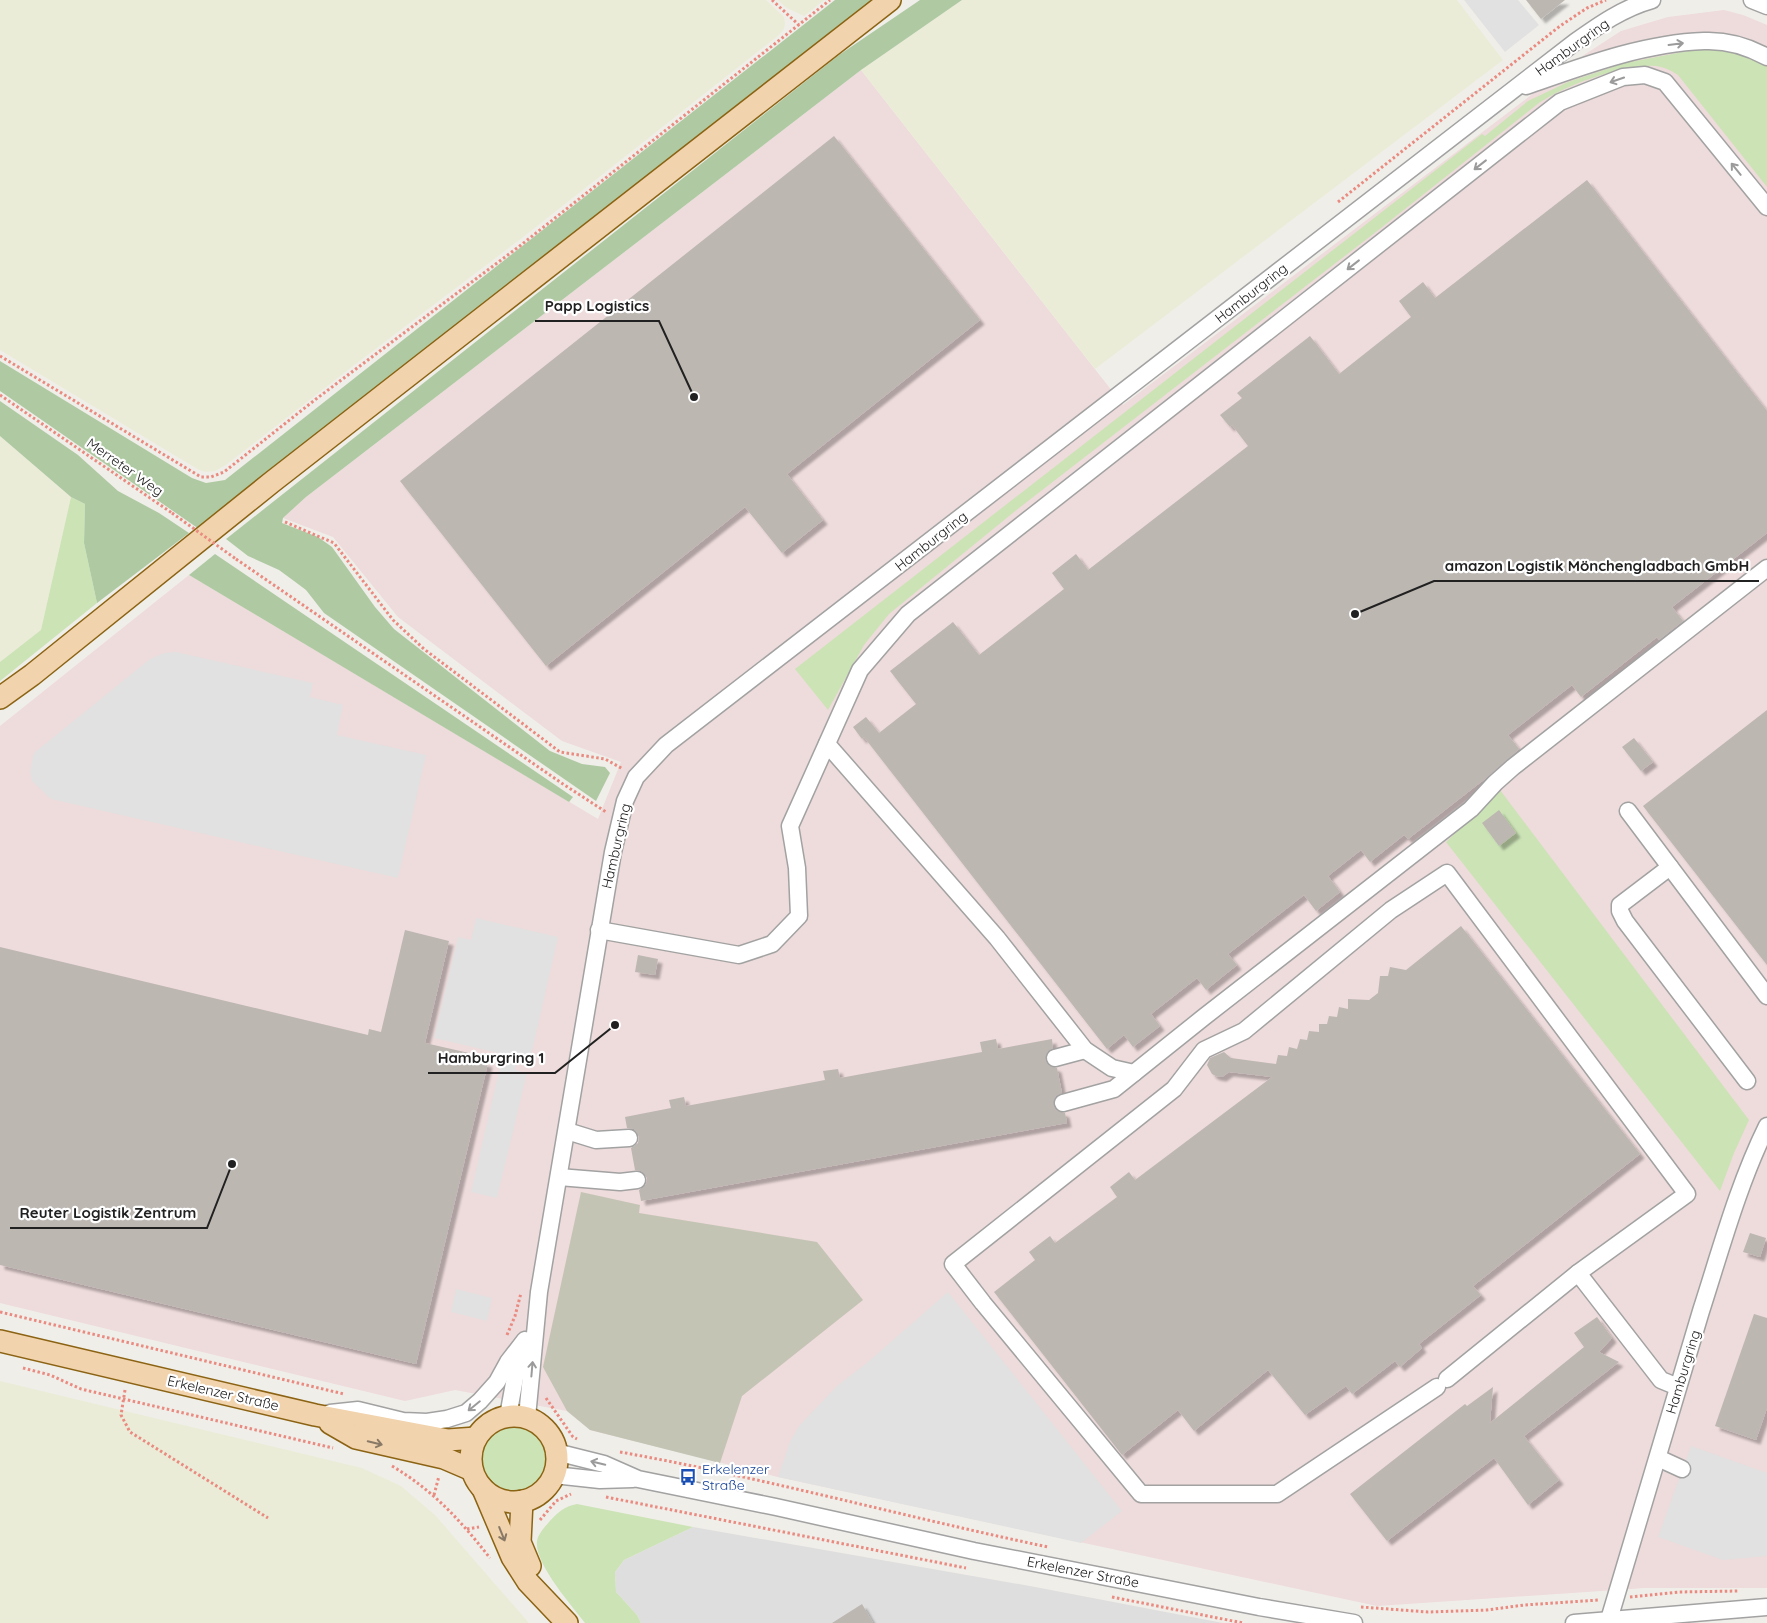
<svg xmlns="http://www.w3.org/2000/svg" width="1767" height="1623" viewBox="0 0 1767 1623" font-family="Quicksand,sans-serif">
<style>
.residential{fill:#dfdede}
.commercial{fill:#eedbdb}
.construction{fill:#c4c4b5}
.farmland{fill:#ebecd7}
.grass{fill:#cce3b6}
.forest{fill:#afcaa3}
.parking{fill:#e1e1e1}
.building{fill:#bdb7b2;filter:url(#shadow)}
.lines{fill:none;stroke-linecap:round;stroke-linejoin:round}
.minor-casing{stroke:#a2a2a2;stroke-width:19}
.major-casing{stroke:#8b6313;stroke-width:24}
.path{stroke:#e98b81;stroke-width:3;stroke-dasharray:2.5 2.5;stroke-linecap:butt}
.minor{stroke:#fff;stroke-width:16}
.major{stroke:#f1d3ad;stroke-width:21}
.path-bridge{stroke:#e98b81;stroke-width:3;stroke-dasharray:2.5 2.5;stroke-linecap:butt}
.oneway{stroke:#9b9b9b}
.oneway2{stroke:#897a67}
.labels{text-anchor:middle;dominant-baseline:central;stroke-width:4.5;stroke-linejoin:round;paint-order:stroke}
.street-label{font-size:14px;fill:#212121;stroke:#fff}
.transit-label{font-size:14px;fill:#164399;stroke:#fff;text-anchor:start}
.leader{fill:none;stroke:#212121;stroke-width:2}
.callout-dot{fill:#212121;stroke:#fff;stroke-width:2}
.callout-label{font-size:15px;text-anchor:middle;font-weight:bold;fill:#212121;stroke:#fff;stroke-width:4.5;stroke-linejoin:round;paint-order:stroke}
</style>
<defs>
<filter id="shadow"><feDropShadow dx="4.5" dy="4.5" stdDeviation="1" flood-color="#0004"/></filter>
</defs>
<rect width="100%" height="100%" fill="#f0eee9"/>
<!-- residential -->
<polygon class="residential" points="693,1527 1030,1586 1223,1623 641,1623 637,1615 616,1592 615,1572 624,1560"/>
<!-- commercial -->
<polygon class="commercial" points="1724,10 1743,15 1767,25 1767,1588 1645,1588 1377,1606 778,1477 590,1430 567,1411 455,1390 405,1401 0,1303 0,726 189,575 598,819 621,762 562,741 398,617 333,537 283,518 306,497 861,70 1123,405 1584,55 1621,31 1668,17"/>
<!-- construction -->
<polygon class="construction" points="581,1192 640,1205 639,1213 817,1242 863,1300 742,1396 720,1463 590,1430 567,1411 543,1367"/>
<!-- farmland -->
<g class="farmland">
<polygon points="0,0 766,0 784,17 785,23 784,29 779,35 522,238 353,366 226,465 215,471 206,472 199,470 0,350"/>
<polygon points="778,0 824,0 804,16 787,8"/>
<polygon points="962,0 1457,0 1503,60 1095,369 861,70"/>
<polygon points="0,436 71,497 41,630 0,662"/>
<polygon points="0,1381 362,1468 401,1486 435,1515 529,1623 0,1623"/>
</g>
<!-- grass -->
<g class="grass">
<path d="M 1693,50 C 1718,49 1745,52 1767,66 L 1767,187 L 1678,75 C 1670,70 1660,65 1649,66 C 1614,68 1568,84 1539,103 L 1381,228 L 1019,508 L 889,614 L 864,645 L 828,710 L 795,669 L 1482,134 L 1485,136 L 1528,101 L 1568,82 L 1625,63 Z"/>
<polygon points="71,497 85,504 84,543 97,603 0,681 0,662 41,630"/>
<polygon points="1500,790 1749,1120 1734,1153 1720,1191 1446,842"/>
<circle cx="515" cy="1458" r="33"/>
<path d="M 577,1504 L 693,1527 L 624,1560 L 615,1572 L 616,1592 L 637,1615 L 641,1623 L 585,1623 C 572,1606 534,1563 537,1541 C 538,1534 545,1527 549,1522 C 558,1512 565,1506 577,1504 Z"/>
</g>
<!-- forest -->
<g class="forest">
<polygon points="835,0 875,0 752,93 199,529 0,391 0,361 192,478 206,483 225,480"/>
<polygon points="920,0 962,0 861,70 306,497 283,518 282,523 318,537 332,547 375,607 394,629 550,751 582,764 605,767 610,773 596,801 324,613 306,590 294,581 279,570 248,556 226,539 839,55"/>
<polygon points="0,401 78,455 118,491 159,513 189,533 97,603 84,543 85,504 71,497 0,436"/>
<polygon points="215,554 573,797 569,802 189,575"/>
</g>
<!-- parking -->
<g class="parking">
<polygon points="1464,0 1518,0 1539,25 1505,52"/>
<polygon points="176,652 313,683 310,697 343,705 337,735 426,755 398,878 51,799 32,781 30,771 34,753 150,659 164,653"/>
<polygon points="476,918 558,937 530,1060 518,1058 515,1070 527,1073 497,1198 471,1192 503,1054 434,1038 458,937 471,940"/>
<polygon points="456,1289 492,1298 487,1321 451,1312"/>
<polygon points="948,1292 1122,1511 1081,1543 778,1477 790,1442 799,1426 837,1386 868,1362"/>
<polygon points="1691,1446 1767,1473 1767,1556 1723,1560 1658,1537"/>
</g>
<!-- building -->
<g class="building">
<polygon points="1526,0 1565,0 1541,19"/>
<polygon points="834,136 980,320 787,474 823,520 782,553 745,507 546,666 400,481"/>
<polygon points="1587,180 1767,411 1767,533 1672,607 1683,621 1659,640 1657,637 1581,697 1572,685 1508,735 1519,749 1486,778 1408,839 1404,835 1370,862 1361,850 1328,876 1340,892 1316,911 1304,895 1228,954 1237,965 1206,990 1197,978 1151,1014 1160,1026 1133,1047 1124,1035 1107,1049 864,737 862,739 853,727 866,717 879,733 916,704 890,671 953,622 979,655 1064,589 1052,573 1076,554 1088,570 1248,446 1232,425 1230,427 1220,415 1242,398 1237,393 1310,336 1339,374 1411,317 1399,301 1423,282 1435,298"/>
<polygon points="1767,710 1767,965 1643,806"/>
<polygon points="1634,738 1653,762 1641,771 1622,747"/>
<polygon points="1499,810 1516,833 1499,846 1482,823"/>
<polygon points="1461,926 1640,1154 1473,1286 1481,1295 1419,1344 1422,1348 1400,1367 1395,1361 1352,1394 1346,1386 1305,1415 1268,1370 1194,1431 1178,1410 1122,1455 994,1292 1035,1260 1029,1252 1050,1236 1055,1243 1117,1197 1110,1187 1129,1172 1135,1180 1272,1077 1229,1072 1222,1077 1216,1076 1212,1074 1207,1065 1210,1058 1224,1052 1231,1058 1276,1064 1278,1055 1287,1056 1289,1047 1297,1049 1300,1039 1307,1040 1309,1031 1319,1032 1319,1024 1327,1024 1329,1016 1337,1017 1339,1007 1348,1009 1348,999 1369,1000 1378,993 1380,976 1388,976 1390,967 1406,970"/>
<polygon points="405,930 449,941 425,1043 469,1053 467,1058 488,1063 416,1364 0,1265 0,947 368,1035 369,1029 381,1032"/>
<polygon points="638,955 658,959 655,975 635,972"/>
<polygon points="996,1039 998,1049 1052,1039 1053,1048 1048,1051 1045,1060 1048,1065 1057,1068 1062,1093 1056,1096 1053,1105 1056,1110 1065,1113 1067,1123 641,1201 639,1190 646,1184 647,1178 641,1171 635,1170 631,1148 638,1143 639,1137 634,1129 627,1128 625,1117 671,1108 669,1100 684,1097 686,1106 825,1080 823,1071 838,1069 840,1078 982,1052 980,1042"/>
<polygon points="1750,1233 1766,1238 1760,1257 1743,1252"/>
<polygon points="1754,1314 1767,1318 1767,1408 1756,1440 1715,1426"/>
<polygon points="1597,1317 1612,1338 1599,1352 1619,1362 1524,1436 1559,1480 1528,1505 1494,1458 1387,1541 1350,1494 1465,1404 1467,1406 1493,1387 1490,1423 1584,1347 1574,1333"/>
<polygon points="862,1604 873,1623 832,1623"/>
</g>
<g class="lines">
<!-- minor casing -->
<g class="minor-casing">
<g id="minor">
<polyline points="1752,0 1767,6"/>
<path d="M 1526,86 C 1583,66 1644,43 1704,41 C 1726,40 1749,47 1767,57"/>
<polyline points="827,744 997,938 1085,1050 1112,1068 1134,1073"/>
<polyline points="1628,811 1767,996"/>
<polyline points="1670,867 1620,905 1620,911 1625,921 1747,1081"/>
<polyline points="599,930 739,955 772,944 799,916 797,868 790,826 860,670 908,614 1560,102 1623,77 1645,75 1665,82 1767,207"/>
<polyline points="1055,1058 1085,1050"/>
<polyline points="1063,1103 1114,1089 1204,1017 1471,809 1495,783 1513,767 1767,568"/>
<polyline points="567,1131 596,1140 629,1138"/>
<polyline points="559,1177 620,1182 637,1180"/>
<polyline points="1447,1379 1578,1273"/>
<polyline points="1437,1387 1277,1494 1141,1494 983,1303 953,1264 1174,1089 1204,1050 1244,1031 1391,910 1447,873 1687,1194 1578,1273 1661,1380 1678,1387"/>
<polyline points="330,1413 358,1410 403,1421 427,1422 447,1419 466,1413 480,1401 497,1382 508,1362 525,1340"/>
<polyline points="508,1416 517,1367 522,1349"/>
<path d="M 527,1417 L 539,1292 L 613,852 L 625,801 L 636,777 L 666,745 L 1575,42 C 1599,25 1623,8 1652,0"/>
<polyline points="556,1452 604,1464 638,1479 776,1507 974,1551 1259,1607 1354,1623"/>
<polyline points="1658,1458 1682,1469"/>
<polyline points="554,1475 600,1480 633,1479"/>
<polyline points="1574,1623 1767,1607"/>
<path d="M 1608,1623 C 1638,1519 1669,1415 1701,1311 C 1721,1249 1738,1185 1767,1126"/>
</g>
</g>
<!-- major casing -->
<g class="major-casing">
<g id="major">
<polyline points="0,698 32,675 272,482 890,0"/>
<polyline points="0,1341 315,1415 448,1440 476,1438"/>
<circle cx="514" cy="1459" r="43"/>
<polyline points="330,1423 356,1438 444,1458 472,1470"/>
<polyline points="483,1489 512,1557 528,1582 567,1623"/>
<polyline points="522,1501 520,1542 530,1566"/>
</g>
</g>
<!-- path -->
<g class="path">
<polyline points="772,0 799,25"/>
<polyline points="1338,202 1560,26 1587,8 1606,0"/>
<polyline points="0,356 201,477 211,477 224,472 316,399 521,245 830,0"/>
<polyline points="0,395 172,513"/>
<polyline points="285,522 334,543 393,620 424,649 560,752 605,759 623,769"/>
<polyline points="236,559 563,784 606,812"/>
<polyline points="0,1312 344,1394"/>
<polyline points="507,1335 515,1316 521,1293"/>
<polyline points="23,1368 50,1375 81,1389 333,1448"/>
<polyline points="125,1390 121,1415 130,1432 268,1518"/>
<polyline points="546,1398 573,1437 577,1439"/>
<path d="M 620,1452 C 765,1478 905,1517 1048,1547"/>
<path d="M 392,1466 C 434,1491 460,1520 490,1558"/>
<polyline points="434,1495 439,1476"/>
<polyline points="606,1497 966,1568"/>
<polyline points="540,1520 556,1501 571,1494"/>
<polyline points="467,1529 479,1527"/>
<polyline points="1112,1597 1243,1623"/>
<polyline points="1630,1597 1679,1592 1739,1591"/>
<polyline points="1361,1607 1428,1612 1487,1610 1524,1605 1599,1600"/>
</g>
<!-- minor -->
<use href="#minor" class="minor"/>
<!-- major -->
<use href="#major" class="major"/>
<!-- path-bridge -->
<polyline class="path-bridge" points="172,513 236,559"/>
</g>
<!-- one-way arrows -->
<defs><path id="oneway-shaft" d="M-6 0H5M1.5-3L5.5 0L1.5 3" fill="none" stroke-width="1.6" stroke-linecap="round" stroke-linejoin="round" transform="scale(1.25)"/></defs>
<g class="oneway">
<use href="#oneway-shaft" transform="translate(1676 44) rotate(-7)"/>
<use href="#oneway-shaft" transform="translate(1617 80) rotate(161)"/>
<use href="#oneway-shaft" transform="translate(1480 165) rotate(142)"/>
<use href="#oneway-shaft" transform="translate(1736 169) rotate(-129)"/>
<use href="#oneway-shaft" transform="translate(1353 265) rotate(142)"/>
<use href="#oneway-shaft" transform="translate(532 1369) rotate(-85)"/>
<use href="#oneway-shaft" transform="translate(474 1406) rotate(141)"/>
<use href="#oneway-shaft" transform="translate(598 1463) rotate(-166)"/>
</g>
<g class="oneway2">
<use href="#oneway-shaft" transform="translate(375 1443) rotate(14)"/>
<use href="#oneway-shaft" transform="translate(502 1534) rotate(68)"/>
</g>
<!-- icons -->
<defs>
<g id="bus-bare" transform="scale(1.35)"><path d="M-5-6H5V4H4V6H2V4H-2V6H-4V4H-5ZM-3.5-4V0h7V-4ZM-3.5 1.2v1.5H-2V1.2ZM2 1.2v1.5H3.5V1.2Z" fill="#1a4fb4" stroke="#fff" stroke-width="2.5" paint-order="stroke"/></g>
</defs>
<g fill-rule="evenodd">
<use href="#bus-bare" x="688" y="1477"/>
</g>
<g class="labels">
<!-- street labels -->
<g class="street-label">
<text transform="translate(1572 47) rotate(-36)">Hamburgring</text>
<text transform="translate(1251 293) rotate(-38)">Hamburgring</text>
<text transform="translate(125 467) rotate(35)">Merreter Weg</text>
<text transform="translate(931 541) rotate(-38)">Hamburgring</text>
<text transform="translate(616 846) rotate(-77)">Hamburgring</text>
<text transform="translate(1683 1372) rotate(-73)">Hamburgring</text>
<text transform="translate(223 1393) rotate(13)">Erkelenzer Straße</text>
<text transform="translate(1083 1572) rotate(11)">Erkelenzer Straße</text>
</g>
<!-- transit labels -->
<g class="transit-label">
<text x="702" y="1469">Erkelenzer<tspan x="702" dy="16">Straße</tspan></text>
</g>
</g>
<!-- callouts -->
<path class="leader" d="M694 397L659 321H535M1355 614L1434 581H1759M615 1025L555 1073H428M232 1164L207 1228H10"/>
<g class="callout-dot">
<circle cx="694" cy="397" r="5"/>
<circle cx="1355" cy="614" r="5"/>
<circle cx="615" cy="1025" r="5"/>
<circle cx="232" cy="1164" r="5"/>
</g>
<g class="callout-label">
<text x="597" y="311">Papp Logistics</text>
<text x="1597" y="571">amazon Logistik Mönchengladbach GmbH</text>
<text x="491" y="1063">Hamburgring 1</text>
<text x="108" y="1218">Reuter Logistik Zentrum</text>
</g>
</svg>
